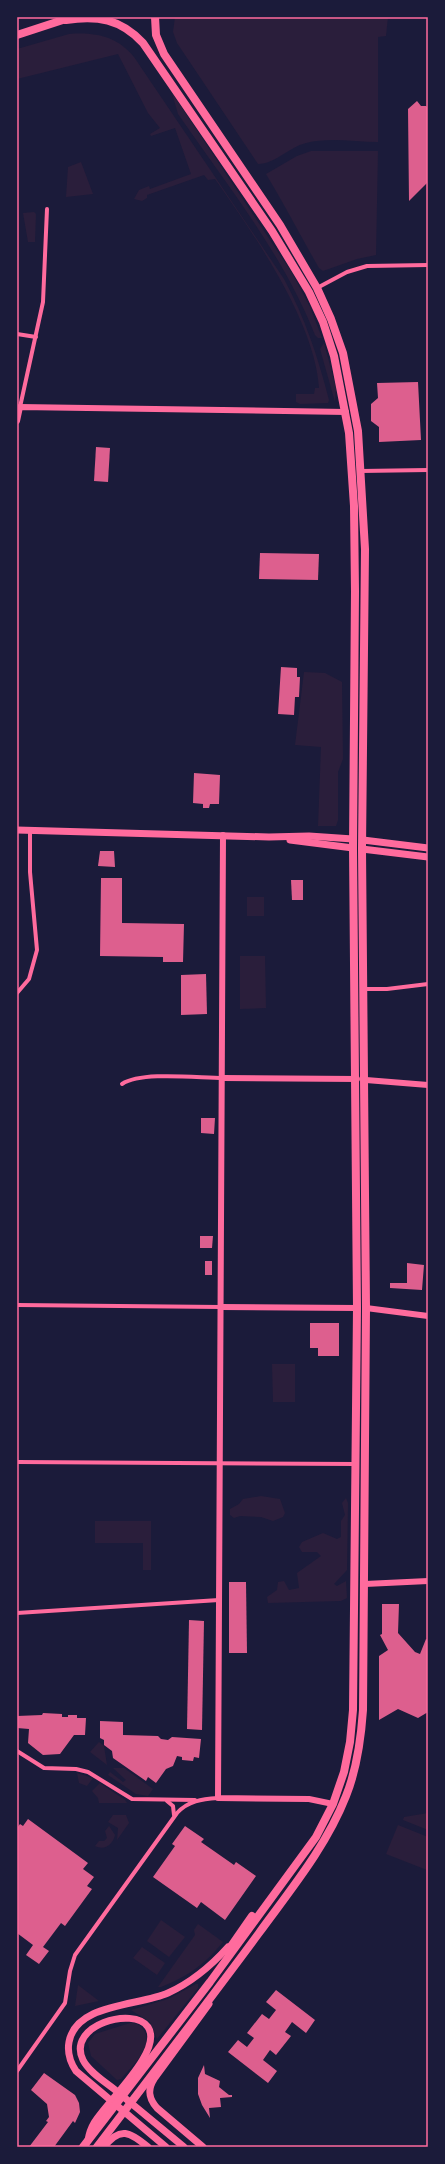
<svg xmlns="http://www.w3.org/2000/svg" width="445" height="2164" viewBox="0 0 445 2164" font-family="Roboto,sans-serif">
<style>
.green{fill:#2a1e3b}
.building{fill:#dd5f8e}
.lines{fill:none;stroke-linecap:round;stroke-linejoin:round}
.minor{stroke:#ff6b9d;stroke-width:4}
.tertiary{stroke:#ff6b9d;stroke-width:6}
.secondary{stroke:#ff6b9d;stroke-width:7}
.primary{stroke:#ff6b9d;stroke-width:8}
.trunk{stroke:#ff6b9d;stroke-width:8}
.neatline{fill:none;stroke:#ff6b9d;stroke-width:1.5}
</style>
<rect width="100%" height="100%" fill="#1b1b3a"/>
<!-- green -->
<g class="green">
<path d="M 175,17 L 388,17 L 386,36 L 378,37 L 378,142 C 355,142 328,137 306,143 C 289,147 275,164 258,164 L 177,43 L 173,32 Z"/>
<path d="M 69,34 C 95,32 117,36 134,57 L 284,279 C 305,318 318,357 329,400 L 328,403 L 300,404 L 296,402 L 296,394 L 314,394 L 315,388 L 319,388 C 315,321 253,233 215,179 L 208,180 L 204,175 L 147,195 L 147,198 L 142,201 L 134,199 L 139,190 L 149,186 L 150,189 L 191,174 L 175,128 L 151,136 L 150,134 L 160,128 L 148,113 L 118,54 L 17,79 L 17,49 Z"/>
<path d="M 172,93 L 292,273 L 310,307 L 322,338 L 318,338 L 315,335 C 283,254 227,185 178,114 Z"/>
<path d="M 311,151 L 378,151 L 376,255 L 357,259 L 323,271 L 319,268 C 301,237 285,205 266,174 L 297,156 Z"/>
<polygon points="81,162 93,194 66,197 68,167"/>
<polygon points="34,212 36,214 35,242 28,242 23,213"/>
<polygon points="324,343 336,388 335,402 320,349"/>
<polygon points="304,672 325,673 342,682 343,759 338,772 338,820 336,826 318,826 321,747 295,745"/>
<rect x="247" y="897" width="17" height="19"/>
<polygon points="240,956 265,956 266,1008 240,1009"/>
<polygon points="272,1364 295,1364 295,1402 273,1402"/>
<polygon points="261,1496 280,1499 285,1513 283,1517 273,1521 261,1517 240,1516 234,1518 230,1515 230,1509 239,1504 243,1499"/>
<polygon points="346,1498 348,1503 347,1570 334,1584 337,1586 346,1581 347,1598 341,1601 268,1603 267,1597 277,1590 278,1582 284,1581 289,1590 299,1588 297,1573 321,1556 317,1552 302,1552 299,1547 302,1542 323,1533 337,1539 341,1537 341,1521 345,1515 342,1503"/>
<polygon points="95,1521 151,1521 151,1570 143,1570 143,1543 95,1543"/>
<polygon points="99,1742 104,1746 107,1765 90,1752"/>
<polygon points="113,1768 124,1768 153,1789 148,1796 136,1794 108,1775 110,1772 123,1782 126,1780"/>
<polygon points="77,1773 93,1778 87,1786 79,1783"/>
<polygon points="100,1783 125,1800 127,1803 99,1803 98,1798 92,1791"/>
<polygon points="428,1813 428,1830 403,1820 404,1817"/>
<polygon points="113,1815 126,1815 129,1823 117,1840 118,1828 108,1822"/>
<polygon points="398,1825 428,1837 427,1870 386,1854"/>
<path d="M 109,1826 L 115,1835 C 113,1844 105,1851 95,1846 L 99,1841 L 104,1841 L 107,1838 L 105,1831 Z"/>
<polygon points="161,1920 185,1937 169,1957 147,1941"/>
<path d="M 198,1924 L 223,1942 C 205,1964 187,1977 161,1987 L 158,1987 L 195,1935 L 194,1930 Z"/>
<polygon points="142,1947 165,1963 157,1975 133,1958"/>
<polygon points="196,1984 198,1984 198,1988 157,2039 150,2022 131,2010 168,1999"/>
<polygon points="78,1985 99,2001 75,2006"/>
<path d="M 130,2023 C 135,2023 140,2024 143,2029 C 156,2045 131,2067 121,2079 L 117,2080 L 91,2056 L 88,2043 L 95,2034 Z"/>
</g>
<!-- building -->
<g class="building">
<polygon points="417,101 421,106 426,106 428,108 428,182 409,201 408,109"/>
<polygon points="418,382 421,440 379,442 379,427 371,421 371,404 378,398 377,383"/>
<polygon points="96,447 110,448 108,482 94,481"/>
<polygon points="260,553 319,554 318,580 259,579"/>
<polygon points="281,667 297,668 297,677 300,677 299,697 295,697 294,715 278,714"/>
<polygon points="194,773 220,775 219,804 210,804 209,808 203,808 203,804 193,803"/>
<polygon points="100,851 114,851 115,867 98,866"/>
<polygon points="101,878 122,878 122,923 184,924 183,962 163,962 163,957 100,956"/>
<polygon points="291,880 303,880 303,900 292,900"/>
<polygon points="206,974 207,1014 181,1015 181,975"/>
<polygon points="201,1118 215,1118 214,1134 201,1133"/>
<polygon points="200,1236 213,1236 212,1248 200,1248"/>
<rect x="205" y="1261" width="7" height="14"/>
<polygon points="407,1263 424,1265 422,1290 390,1288 390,1283 407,1283"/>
<polygon points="310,1323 339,1323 339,1356 318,1356 318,1348 310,1348"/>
<polygon points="229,1582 246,1582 247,1653 229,1653"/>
<polygon points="382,1604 399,1604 398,1633 415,1652 420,1654 426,1639 428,1640 428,1712 418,1718 398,1709 379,1720 379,1656 388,1650 380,1635 382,1634"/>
<polygon points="189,1620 204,1621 202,1730 187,1729"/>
<polygon points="43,1713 62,1714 62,1717 68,1717 68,1715 77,1715 77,1718 86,1718 85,1735 74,1735 60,1754 43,1755 28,1743 29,1729 17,1728 17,1716 42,1715"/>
<polygon points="100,1721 123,1722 123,1735 158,1736 161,1739 168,1740 172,1737 201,1739 199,1758 194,1757 193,1761 182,1760 182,1757 177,1756 173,1766 166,1769 156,1783 148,1777 146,1781 113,1758 112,1751 104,1745 104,1740 100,1738"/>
<polygon points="28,1819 88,1863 83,1869 94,1877 87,1886 92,1889 65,1926 61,1923 43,1947 49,1951 39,1964 26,1955 33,1945 17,1933 17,1828 20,1824 23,1826"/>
<polygon points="185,1826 204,1839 201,1842 234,1865 236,1862 256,1876 225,1920 201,1902 197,1908 153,1877 175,1846 172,1844"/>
<polygon points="276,1990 315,2020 306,2033 292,2022 285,2032 291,2036 276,2055 270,2050 263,2060 277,2071 268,2083 228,2052 238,2040 247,2047 254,2038 247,2033 262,2014 269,2019 276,2010 266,2002"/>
<polygon points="204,2065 205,2074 220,2081 219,2087 229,2095 232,2095 232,2097 220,2098 221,2107 209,2108 210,2118 202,2105 198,2094 198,2078"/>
<polygon points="44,2073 75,2095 79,2103 80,2112 75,2123 73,2121 54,2147 29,2147 48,2122 46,2121 49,2117 47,2104 31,2090"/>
</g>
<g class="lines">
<!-- minor -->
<g class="minor">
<polyline points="317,288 347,272 367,266 428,265"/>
<polyline points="17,334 36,337"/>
<polyline points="20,407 43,302 47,209"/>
<polyline points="361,471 428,470"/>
<polyline points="364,989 387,989 428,984"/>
<polyline points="17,993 29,979 37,950 30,872 30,830"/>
<path d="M 122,1084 C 142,1071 198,1078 223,1078"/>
<polyline points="17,1305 221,1307"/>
<polyline points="17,1462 356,1464"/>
<polyline points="17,1613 219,1600"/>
<polyline points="17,1751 44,1768 76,1769 88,1772 132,1799 195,1800"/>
<polyline points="167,1801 173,1806 174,1815"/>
<path d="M 17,2071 L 65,2003 L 70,1971 L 75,1955 L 177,1813 C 188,1801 202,1799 218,1798"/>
</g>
<!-- tertiary -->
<g class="tertiary">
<polyline points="17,421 20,407 346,412"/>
<polyline points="223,835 218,1798 309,1799 333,1804"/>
<polyline points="223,1078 357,1079"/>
<polyline points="366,1080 428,1085"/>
<polyline points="221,1307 357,1308"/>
<polyline points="366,1308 428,1316"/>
<polyline points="365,1584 428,1581"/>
</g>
<!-- secondary -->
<g class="secondary">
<polyline points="17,830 269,837 309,836 353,839"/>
<polyline points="290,840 353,848"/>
<polyline points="363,840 428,848"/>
<polyline points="362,849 428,857"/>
<path d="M 88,2140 C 89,2134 91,2128 94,2123 C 106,2102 164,2051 148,2027 C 134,2006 66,2025 83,2060 C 89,2072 104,2081 114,2089 C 137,2108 161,2128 184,2147"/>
<path d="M 104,2147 C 120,2126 130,2132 148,2147"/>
<path d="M 166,2147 L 76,2071 C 70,2062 67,2053 69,2042 C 76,2003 139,2006 168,1993 C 192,1982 211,1966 228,1947"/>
<path d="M 203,2147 L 157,2108 C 149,2099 147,2090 154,2079 L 209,2004"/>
</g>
<!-- primary -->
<g class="primary">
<path d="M 66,20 C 97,15 121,19 143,43 L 272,231 L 309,292 L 323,322 L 334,356 L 349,433 L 354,506 L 355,591 L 353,848 L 357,1308 L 353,1710 L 350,1742 L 344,1772 L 333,1804 L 316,1837 L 210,1982 L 83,2147"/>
<polyline points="227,1952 252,1916"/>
<path d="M 97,2147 C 151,2076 206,2005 259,1933 C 291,1889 326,1847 346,1796 C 357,1769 361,1739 363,1710 L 366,1308 L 362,849 L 365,549 L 358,431 L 343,353 L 331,319 L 317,288 L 280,225 L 164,54 L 156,35 L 155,17"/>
</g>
<!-- trunk -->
<polyline class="trunk" points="17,35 72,17"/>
</g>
<!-- border -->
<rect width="445" height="2164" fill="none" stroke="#1b1b3a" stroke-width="36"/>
<rect x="18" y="18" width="409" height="2128" class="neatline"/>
</svg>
